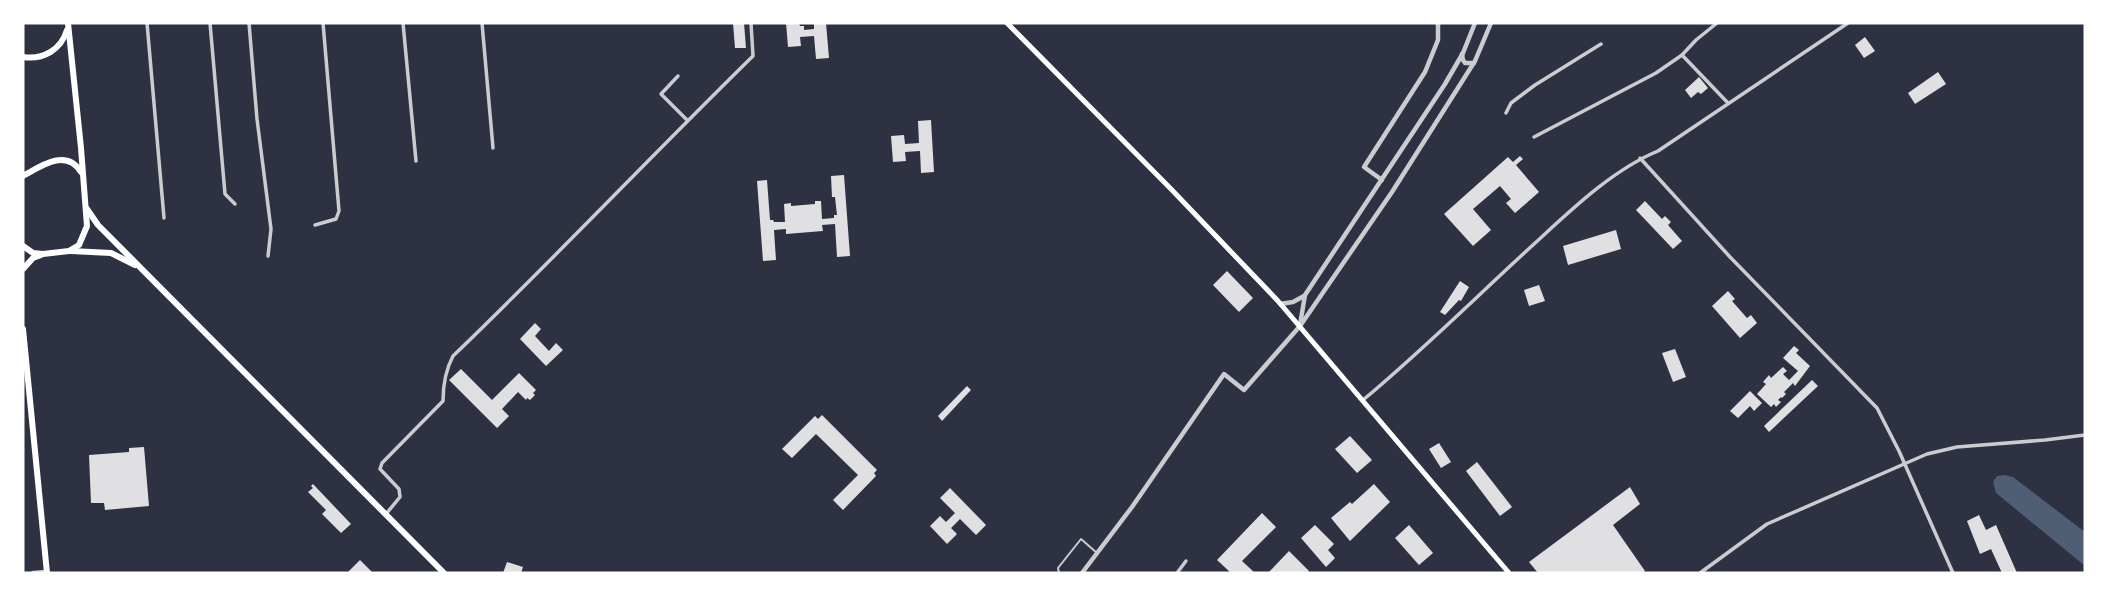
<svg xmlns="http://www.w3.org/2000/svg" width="2108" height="596" viewBox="0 0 2108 596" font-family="Commissioner,sans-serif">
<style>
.water{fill:#4f5d75}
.building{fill:#e0e0e3}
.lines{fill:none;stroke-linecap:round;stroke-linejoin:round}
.service{stroke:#caccd0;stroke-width:2}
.minor{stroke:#caccd0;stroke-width:3.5}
.tertiary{stroke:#caccd0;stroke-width:4.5}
.secondary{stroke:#fff;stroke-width:5}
.primary{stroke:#fff;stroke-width:6}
</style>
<rect width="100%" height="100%" fill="#2d3142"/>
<!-- water -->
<polygon class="water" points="2004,475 2013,477 2085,532 2085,566 1996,493 1993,482 1997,476"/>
<!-- building -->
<g class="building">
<polygon points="733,23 744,23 746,48 735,48"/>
<polygon points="786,23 799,23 800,26 804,26 804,30 814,29 814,23 826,23 829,58 816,59 814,36 800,37 801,46 788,47"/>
<polygon points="1865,37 1875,51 1864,58 1855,45"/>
<polygon points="1938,72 1946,84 1915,104 1908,93"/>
<polygon points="1699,77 1708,88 1701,94 1698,92 1691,98 1685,90"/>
<polygon points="931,120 934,172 921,173 920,151 905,152 906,161 893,162 891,136 904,135 905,144 919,143 918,121"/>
<polygon points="1520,156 1523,159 1516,165 1539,192 1515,213 1506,203 1511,199 1500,186 1473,209 1491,230 1473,246 1444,214 1508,157 1513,162"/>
<polygon points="844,175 850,256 837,257 835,224 822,225 823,231 786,234 786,229 774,230 776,260 763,261 757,181 767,180 770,220 773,220 774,222 785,222 784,204 791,203 791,206 815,204 815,201 821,201 822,219 834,218 834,215 837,215 835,197 832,197 831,176"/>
<polygon points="1645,201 1662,219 1665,216 1671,222 1668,225 1682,241 1673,249 1636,210"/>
<polygon points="1616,230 1621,249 1568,265 1563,246"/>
<polygon points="1227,271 1253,298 1239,312 1213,285"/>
<polygon points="1460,281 1469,287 1461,301 1459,300 1445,315 1440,312"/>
<polygon points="1539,285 1545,301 1529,306 1524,290"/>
<polygon points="1728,291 1735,299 1732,301 1747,318 1751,315 1757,323 1740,338 1712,306"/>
<polygon points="535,323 541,329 535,336 549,351 556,343 563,350 546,366 520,339"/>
<polygon points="1794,346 1799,350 1796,353 1810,366 1795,386 1793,383 1784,392 1786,394 1782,398 1781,397 1778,400 1781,402 1776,407 1774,404 1771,407 1757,394 1766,384 1763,382 1769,375 1771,378 1783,367 1787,371 1783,374 1789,380 1798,371 1783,358"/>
<polygon points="1675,349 1686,377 1673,382 1662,353"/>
<polygon points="461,369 492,400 519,373 536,390 533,393 535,395 530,400 527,398 526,400 518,392 502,409 509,416 497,428 449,380"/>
<polygon points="1812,380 1818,386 1769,432 1764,426"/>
<polygon points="967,386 971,390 942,421 938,416"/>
<polygon points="1750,391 1762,403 1754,411 1750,406 1738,418 1730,411"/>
<polygon points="822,415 877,470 874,473 876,476 843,510 833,500 858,475 816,434 792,458 782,449 815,416 818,419"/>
<polygon points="1350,436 1372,460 1357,473 1335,449"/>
<polygon points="1439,443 1451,462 1441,468 1429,449"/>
<polygon points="144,447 149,506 105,510 104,503 91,503 89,455 129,452 129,448"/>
<polygon points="1477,462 1512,507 1500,516 1466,471"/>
<polygon points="313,484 351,524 341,533 322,514 326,510 308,492 313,488 311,486"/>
<polygon points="1374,484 1390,502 1350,541 1331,518 1350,502 1352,504"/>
<polygon points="1630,487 1640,504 1613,525 1645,571 1643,573 1538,573 1529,562"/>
<polygon points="950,488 986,525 976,535 960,519 951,528 957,534 947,544 930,526 940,516 946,522 955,513 940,498"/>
<polygon points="1262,513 1276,527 1242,561 1255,573 1231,573 1217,560"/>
<polygon points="1979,515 1986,530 1996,525 2017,573 2002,573 1991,549 1980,554 1967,521"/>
<polygon points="1315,525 1334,544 1328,550 1335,558 1326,567 1301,538"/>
<polygon points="1409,525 1433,553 1419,565 1395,538"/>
<polygon points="1289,551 1309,571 1306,573 1268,573"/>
<polygon points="360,560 373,573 347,573"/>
<polygon points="507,562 523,567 521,573 503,573"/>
</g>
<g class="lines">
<!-- service -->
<polyline class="service" points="1059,573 1058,568 1081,539 1097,553"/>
<!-- minor -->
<g class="minor">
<polyline points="147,23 164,218"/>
<polyline points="210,23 225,194 235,204"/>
<polyline points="249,23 257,119 271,229 268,256"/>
<polyline points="403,23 416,161"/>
<polyline points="482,23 493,148"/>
<polyline points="1682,55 1728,103"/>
<polyline points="678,76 661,94 687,120"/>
<polyline points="1506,113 1511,103 1535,85 1601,44"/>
<polyline points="1534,137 1656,73 1682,55 1696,40 1717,23"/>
<polyline points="1640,158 1730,257 1877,408 1899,451 1953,573"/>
<polyline points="315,225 336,219 339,211 323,23"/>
<path d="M 1363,400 C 1422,351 1477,296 1534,244 C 1570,211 1612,170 1658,151 L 1848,23"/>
<path d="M 386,514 L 400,497 L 399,489 L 380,469 L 382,463 L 443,401 C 443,385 445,371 453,356 C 555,258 652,155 753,56 L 751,23"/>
<polyline points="1177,573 1186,561"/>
<polyline points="1700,573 1767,524 1927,454 1957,447 2045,440 2085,435"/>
</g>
<!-- tertiary -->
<g class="tertiary">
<polyline points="1462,54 1463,60 1465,63 1474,63"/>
<polyline points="1382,180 1364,167 1425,72 1438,40 1438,23"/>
<polyline points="1280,304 1293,302 1304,296"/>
<polyline points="1300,325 1305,295 1445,84 1463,53 1475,23"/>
<polyline points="33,573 46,572"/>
<polyline points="1082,573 1132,507 1224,374 1244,390 1300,326 1392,192 1475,61 1491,23"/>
</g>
<!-- secondary -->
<polyline class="secondary" points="1007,23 1171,189 1278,301 1509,573"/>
<!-- primary -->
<g class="primary">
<path d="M 23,57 C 43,60 61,50 67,30"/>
<path d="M 23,176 C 41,166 66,148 81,172"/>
<polyline points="87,209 98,225 444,573"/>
<polyline points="23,246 33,253 43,254 69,251 79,245 87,226 81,148 68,23"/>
<polyline points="71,251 111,253 135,265"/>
<polyline points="23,269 33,258 41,255"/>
<polyline points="23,329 47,573"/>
</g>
</g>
<!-- border -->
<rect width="2108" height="596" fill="none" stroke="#ffffff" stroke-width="49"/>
</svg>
